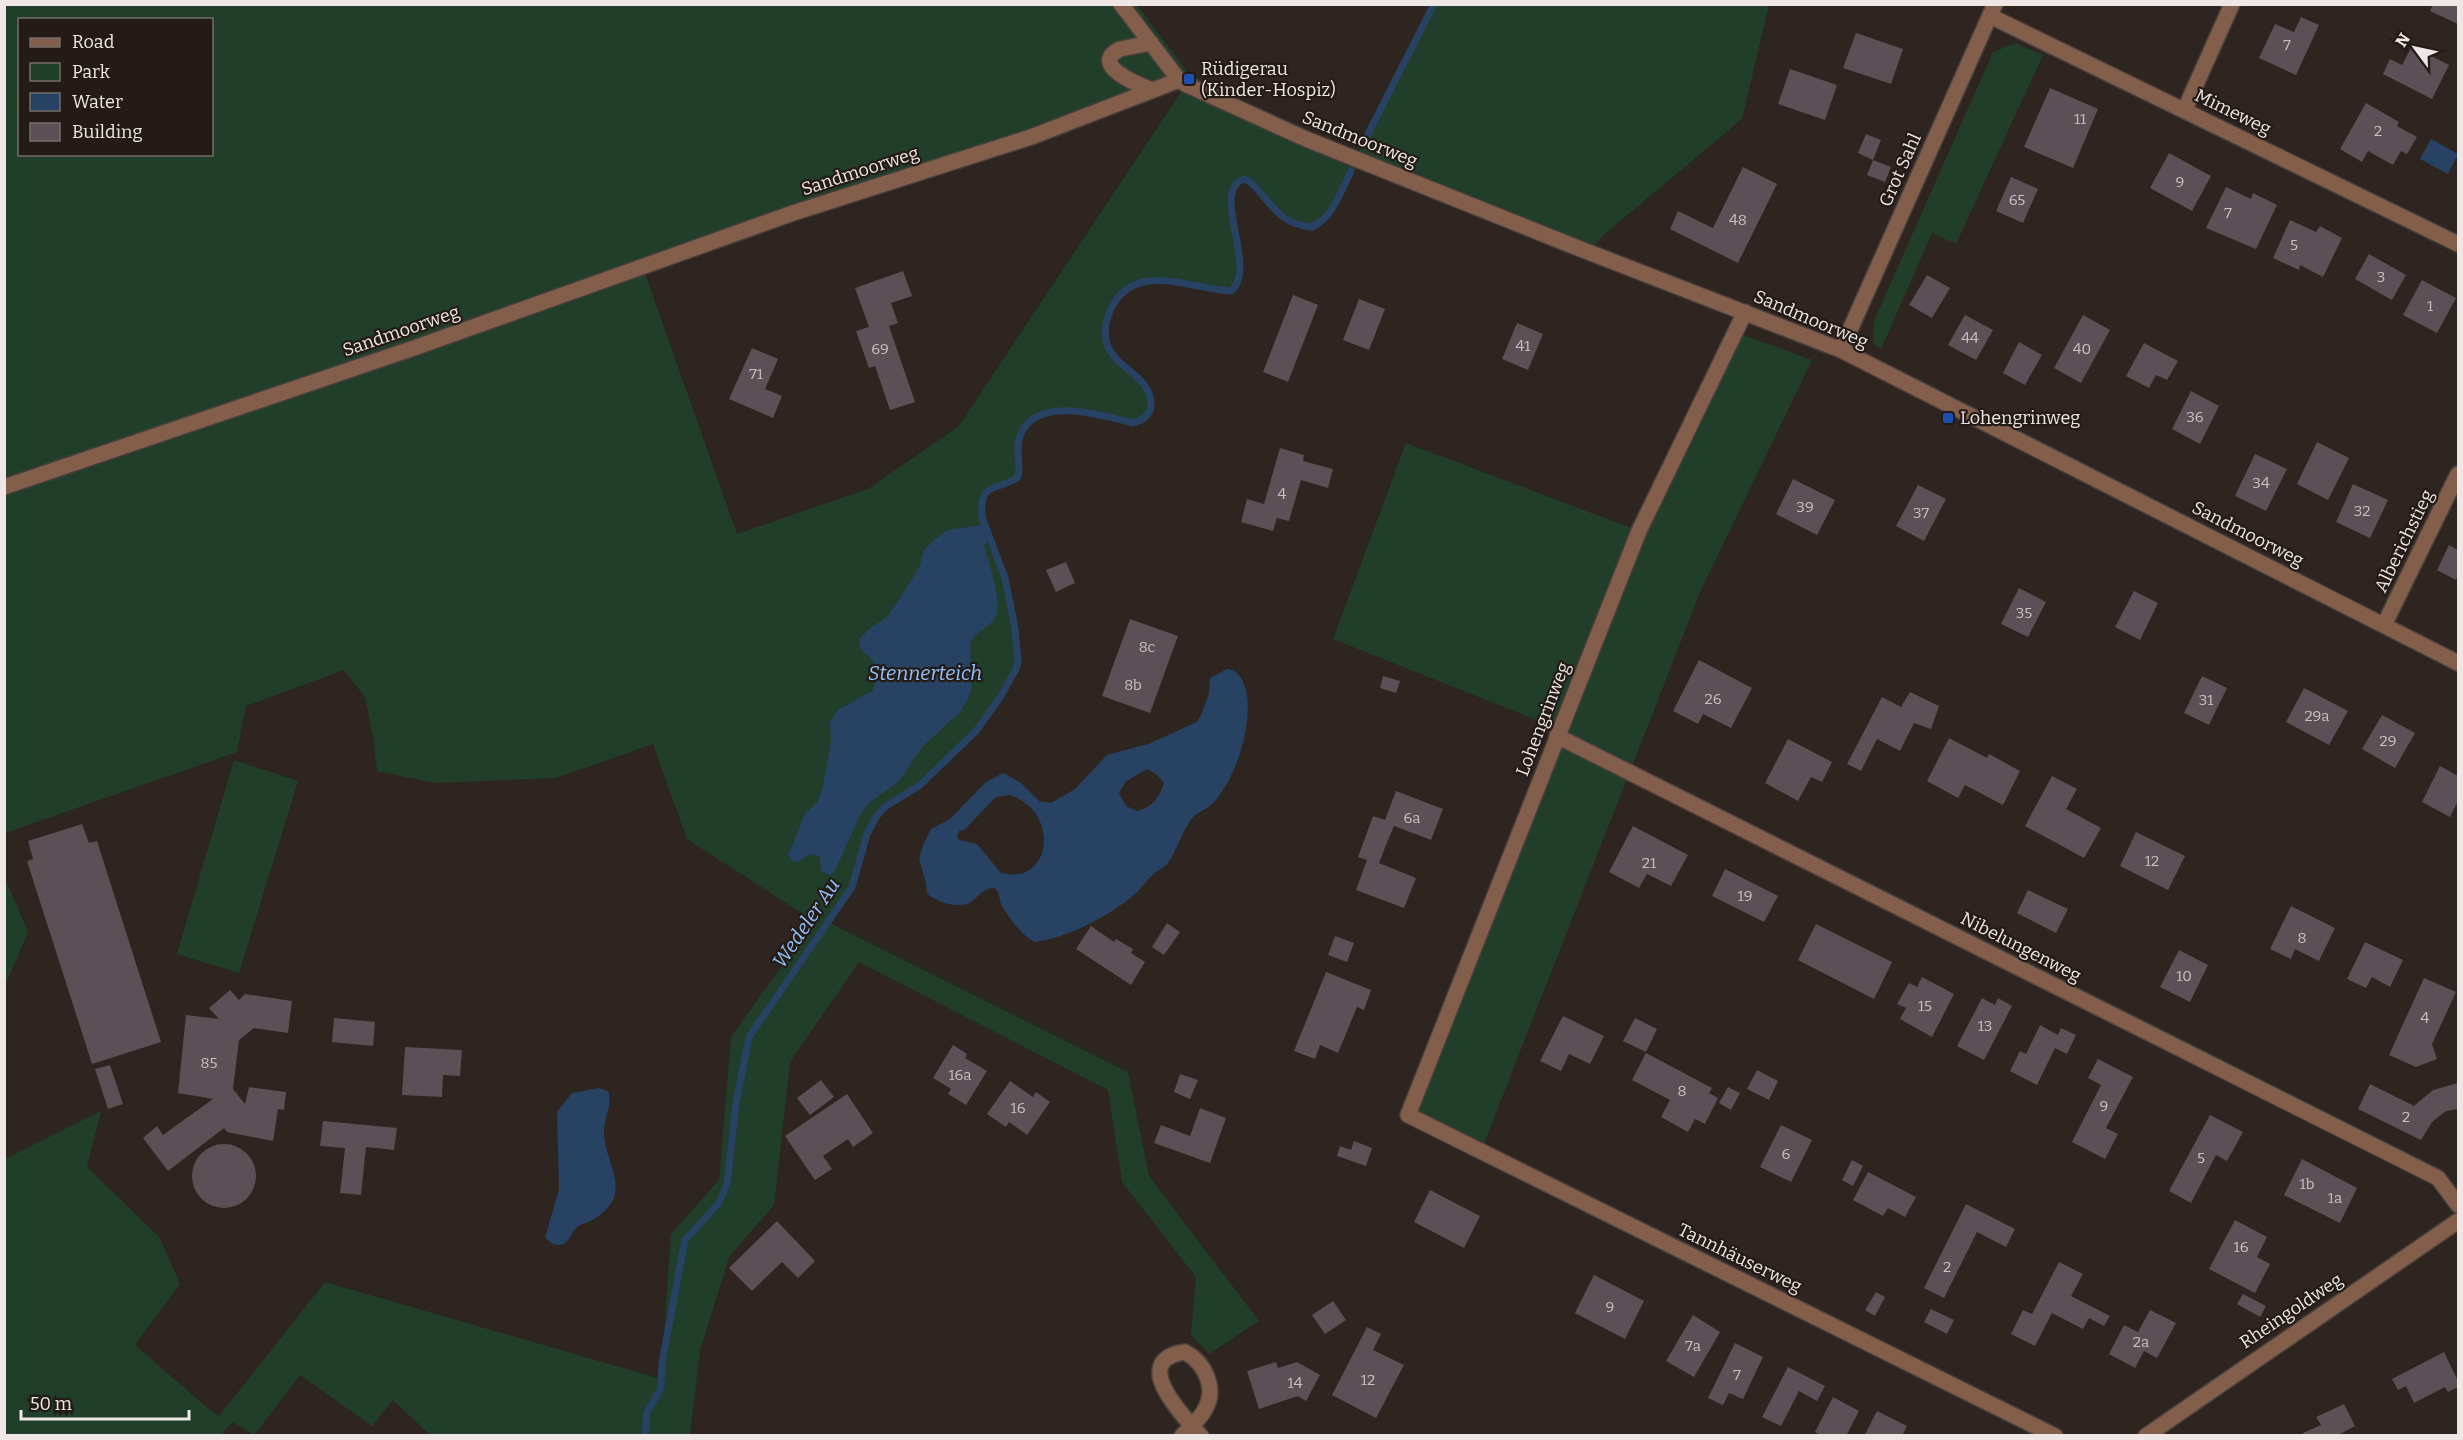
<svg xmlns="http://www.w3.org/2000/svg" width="2463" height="1440" viewBox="0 0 2463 1440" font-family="Bitter,serif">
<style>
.green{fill:#213e2a;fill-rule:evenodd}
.water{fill:#274263;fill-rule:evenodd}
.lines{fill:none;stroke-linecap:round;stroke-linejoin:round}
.stream{stroke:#274263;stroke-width:7}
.building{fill:#5a5055}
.minor-casing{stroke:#49403c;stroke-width:18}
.minor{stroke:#835f4b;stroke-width:15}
.transit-dot{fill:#1a4fb4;stroke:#241b17;stroke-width:2}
.labels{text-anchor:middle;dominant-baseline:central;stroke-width:4.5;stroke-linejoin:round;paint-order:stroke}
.number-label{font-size:15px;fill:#c9c1c1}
.poi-label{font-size:18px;fill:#eee7e5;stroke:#241b17;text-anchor:start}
.street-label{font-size:18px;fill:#eee7e5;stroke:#241b17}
.water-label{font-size:20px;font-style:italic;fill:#93c1fb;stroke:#241b17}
</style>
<rect width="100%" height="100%" fill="#2e2521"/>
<!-- green -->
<g class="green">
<path d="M 5,5 L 1137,5 L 1189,74 L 1355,158 L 1375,124 L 1434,5 L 1769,5 L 1742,119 L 1607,232 L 1584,255 L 1358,168 L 1351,171 L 1334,204 L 1321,221 L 1312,227 C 1277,225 1271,201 1249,181 L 1244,179 C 1209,191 1259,268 1231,291 C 1190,289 1133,259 1110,311 C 1105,323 1103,335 1108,347 C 1118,370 1150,376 1150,405 C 1151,415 1141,421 1133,423 C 1102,415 1035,394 1020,436 C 1015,450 1021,463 1018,477 L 1012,482 L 994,486 L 983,500 L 982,517 L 1005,578 L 1015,628 L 1018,662 L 1016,669 L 1001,696 L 976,731 L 919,786 L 886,806 L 876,817 L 867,834 L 855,880 L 828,922 L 1128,1072 L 1149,1176 L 1259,1321 L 1209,1354 L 1191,1335 L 1196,1277 L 1122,1182 L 1108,1090 L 859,962 L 790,1062 L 774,1205 L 729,1257 L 700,1351 L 690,1435 L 430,1435 L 393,1400 L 372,1426 L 300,1375 L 254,1435 L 233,1422 L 221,1435 L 5,1436 L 5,1159 L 101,1111 L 87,1167 L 160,1238 L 180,1284 L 135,1345 L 204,1405 L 219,1416 L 325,1282 L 661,1379 L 671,1234 L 719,1180 L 731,1037 L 814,921 L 687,839 L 653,744 L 556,778 L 435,783 L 377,771 L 374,742 L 365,697 L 344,670 L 246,706 L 237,752 L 5,833 ZM 20,20 L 212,20 L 212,154 L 20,154 ZM 1186,85 L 959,426 L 868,489 L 737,534 L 642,265 Z"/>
<polygon points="2016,43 2043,55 1956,244 1932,233 1881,349 1873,343 1874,321 1993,52"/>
<polygon points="1735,332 1812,360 1701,590 1481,1151 1408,1115 1559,729 1333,639 1406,443 1639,531"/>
<polygon points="234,760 298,781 239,973 177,954"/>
<polygon points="5,878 28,932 5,986"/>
</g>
<!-- water -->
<g class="water">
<polygon points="2431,139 2458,154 2448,174 2420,159"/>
<path d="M 984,525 L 989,539 L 984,545 C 988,561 1006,608 993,621 C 985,630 975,631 970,644 L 972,687 L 967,701 L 959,713 L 922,747 L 899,781 L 869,803 L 861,813 L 834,873 L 830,875 L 821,871 L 820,857 L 815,854 L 806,856 L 798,862 L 792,861 L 787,854 L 792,847 L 804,815 L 818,801 L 822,789 L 831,743 L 830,722 L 838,710 L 873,690 C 879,668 878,663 860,649 L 859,640 L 868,630 L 888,616 L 919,568 L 924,550 L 933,541 L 947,530 Z"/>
<path d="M 1227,669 C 1237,669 1242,678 1245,687 C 1255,720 1236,782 1210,806 C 1205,810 1198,812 1194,816 C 1182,829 1178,850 1167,864 C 1164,868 1160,869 1156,872 C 1148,878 1142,888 1134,895 C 1109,916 1067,938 1035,942 C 1021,935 1010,919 1002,906 C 998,899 1001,894 995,888 C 981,889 981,895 971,902 C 958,910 938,902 927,894 L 926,883 L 919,859 L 923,845 L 931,829 L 950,819 L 986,782 L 1003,773 L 1021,783 L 1039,801 L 1051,803 L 1075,789 L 1107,755 L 1148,744 L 1197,722 L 1202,713 L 1209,693 L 1210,678 ZM 1147,769 L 1156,774 L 1164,783 C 1159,798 1153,807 1137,811 L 1126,806 L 1119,793 L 1125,782 ZM 1010,795 C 1061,812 1052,886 1001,873 L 977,844 L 960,840 L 957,837 L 959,831 L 964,830 L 996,797 Z"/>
<path d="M 599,1088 L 608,1091 C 613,1106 604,1116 604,1131 C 603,1152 619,1173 615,1194 C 614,1203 601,1216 592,1220 C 586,1224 581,1223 576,1228 C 571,1233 569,1243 561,1245 C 554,1246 550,1242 545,1238 L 559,1189 L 557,1112 L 572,1093 Z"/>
</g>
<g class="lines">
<!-- stream -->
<g class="stream">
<polyline points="1367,136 1434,4"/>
<path d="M 645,1436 L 647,1412 L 661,1388 L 662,1362 L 685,1240 L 719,1203 L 727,1184 L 736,1103 L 749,1037 L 852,887 L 867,834 L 876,817 L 886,806 L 919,786 L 976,731 L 1001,696 L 1016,669 L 1018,662 L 1015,628 L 1005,578 L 982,517 C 979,479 999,492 1018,477 C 1021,463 1015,450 1020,436 C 1035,394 1102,415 1133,423 C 1141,421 1151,415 1151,405 C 1151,376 1118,370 1108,347 C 1103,335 1105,323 1110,311 C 1133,259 1190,289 1231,291 C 1259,268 1209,191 1244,179 L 1249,181 C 1271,201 1278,225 1312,227 C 1332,219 1342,189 1351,171"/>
</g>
</g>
<!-- building -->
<g class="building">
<polygon points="2433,4 2458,4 2458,24 2430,11"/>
<polygon points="2301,17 2319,25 2296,75 2259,58 2275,24 2294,32"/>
<polygon points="1856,33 1903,49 1891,84 1843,68"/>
<polygon points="2412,46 2449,65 2432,99 2383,74 2390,59 2402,65"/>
<polygon points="1790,69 1837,85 1825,120 1778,104"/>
<polygon points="2050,88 2098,109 2073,168 2024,147"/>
<polygon points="2366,103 2399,122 2397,126 2417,137 2407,154 2401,151 2393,165 2368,151 2362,162 2340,149"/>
<polygon points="1866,134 1881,140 1873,160 1858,153"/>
<polygon points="2169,153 2211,176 2192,211 2150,188"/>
<polygon points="1873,160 1891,167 1885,182 1867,175"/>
<polygon points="1743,167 1777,184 1738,263 1670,229 1678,211 1713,228"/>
<polygon points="2011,177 2038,189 2023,223 1996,211"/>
<polygon points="2226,187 2251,199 2253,193 2277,205 2256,249 2206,228"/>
<polygon points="2290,220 2316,232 2320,226 2342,238 2323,277 2300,265 2299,270 2273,258"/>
<polygon points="2369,254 2406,275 2392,300 2355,279"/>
<polygon points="903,271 912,296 891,303 898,323 889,326 915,402 890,410 875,366 869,368 856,331 869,327 855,288"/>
<polygon points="1927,275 1950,288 1932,318 1909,305"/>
<polygon points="2422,280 2456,298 2437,333 2403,315"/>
<polygon points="1293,295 1318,305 1288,382 1263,372"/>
<polygon points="1359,299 1385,309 1369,350 1343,340"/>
<polygon points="1965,315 1993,330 1976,360 1948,345"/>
<polygon points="2083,315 2110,330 2081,383 2054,368"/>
<polygon points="1517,323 1543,334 1528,370 1502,359"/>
<polygon points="2019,342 2042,355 2025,385 2003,373"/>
<polygon points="2144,343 2178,361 2167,380 2156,375 2149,388 2126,376"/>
<polygon points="752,348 778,359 765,389 782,396 773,418 729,399"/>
<polygon points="2191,391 2219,406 2200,444 2172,429"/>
<polygon points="2317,442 2349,458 2328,500 2297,484"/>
<polygon points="1280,448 1304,455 1303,461 1333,469 1328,488 1301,480 1289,521 1277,518 1273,531 1241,522 1247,499 1264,504"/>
<polygon points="2255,454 2287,469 2266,511 2235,496"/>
<polygon points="1793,479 1835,500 1817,535 1776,514"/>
<polygon points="2353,484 2388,500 2370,538 2336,522"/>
<polygon points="1918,485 1946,499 1924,541 1896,526"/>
<polygon points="2449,545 2458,550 2458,574 2456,580 2437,570"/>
<polygon points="1066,562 1075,583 1056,592 1046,570"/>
<polygon points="2019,588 2046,602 2028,637 2001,624"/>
<polygon points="2134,591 2158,603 2140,640 2115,627"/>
<polygon points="1130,619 1178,636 1150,713 1102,696"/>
<polygon points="1699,660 1752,688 1731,728 1703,714 1698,724 1673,711"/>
<polygon points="1383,676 1400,681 1396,693 1380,688"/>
<polygon points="2202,676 2227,688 2209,725 2184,713"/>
<polygon points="2304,688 2348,711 2329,745 2286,722"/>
<polygon points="1910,692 1939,706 1931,729 1914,723 1900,751 1877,739 1861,771 1847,764 1882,697 1901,707"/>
<polygon points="2382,715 2415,733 2395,768 2362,749"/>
<polygon points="1949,738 1987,758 1989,754 2020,771 2003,805 1965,785 1958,798 1927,781"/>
<polygon points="1788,739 1832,762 1822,782 1811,777 1798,801 1765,783"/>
<polygon points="2440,766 2458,776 2458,801 2450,817 2422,802"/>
<polygon points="2052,776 2077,789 2066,809 2101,828 2084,858 2025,826"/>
<polygon points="1396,791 1443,809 1431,840 1394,826 1386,845 1379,863 1416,878 1404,908 1356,890 1367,860 1358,857 1373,816 1385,820"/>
<polygon points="82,824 89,843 97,841 161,1042 92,1064 27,861 33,859 28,841"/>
<polygon points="1633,826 1688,855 1671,886 1647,874 1639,888 1609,872"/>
<polygon points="2136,832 2185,856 2168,890 2120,866"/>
<polygon points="1725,869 1778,896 1764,922 1712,896"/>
<polygon points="2028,890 2068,909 2056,933 2017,913"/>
<polygon points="2291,906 2335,928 2319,961 2295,949 2291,959 2270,949"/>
<polygon points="1167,923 1180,932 1164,955 1152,947"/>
<polygon points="1816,924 1892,962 1874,999 1798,960"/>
<polygon points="1091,926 1114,942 1116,939 1133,949 1131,953 1145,962 1131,985 1076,949"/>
<polygon points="1335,936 1354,943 1347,962 1328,955"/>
<polygon points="2365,942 2403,960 2390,987 2372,977 2366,988 2347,979"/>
<polygon points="2179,950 2208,965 2190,1002 2160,987"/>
<polygon points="1326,972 1371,990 1364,1010 1357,1007 1338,1053 1320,1045 1315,1059 1294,1051"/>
<polygon points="1922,977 1954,994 1932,1037 1900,1019 1906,1008 1897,1004 1909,983 1917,987"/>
<polygon points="2424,978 2456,992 2432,1044 2437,1059 2416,1067 2389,1055"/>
<polygon points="230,990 239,1000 245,994 292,1001 288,1033 254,1028 239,1040 233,1089 245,1104 249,1087 286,1092 284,1110 278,1109 273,1141 227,1132 224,1128 168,1171 143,1138 157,1126 163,1135 213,1099 178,1093 186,1015 219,1019 209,1008"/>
<polygon points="1982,998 1995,1005 1998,998 2012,1006 1984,1060 1957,1046"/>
<polygon points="1563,1016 1604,1036 1590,1064 1569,1054 1561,1071 1540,1061"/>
<polygon points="334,1018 375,1022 373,1046 332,1042"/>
<polygon points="1635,1018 1657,1029 1646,1052 1623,1041"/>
<polygon points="2040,1025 2058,1035 2061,1028 2076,1035 2067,1054 2055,1048 2037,1085 2010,1071 2020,1051 2026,1054"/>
<polygon points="953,1045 967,1054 965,1058 987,1071 966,1105 948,1094 951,1089 933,1078"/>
<polygon points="405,1047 462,1050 460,1076 443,1075 442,1097 402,1095"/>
<polygon points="1646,1053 1712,1088 1709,1093 1718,1098 1705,1124 1695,1119 1688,1132 1661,1117 1670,1100 1632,1080"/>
<polygon points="2098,1059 2133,1077 2106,1128 2118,1134 2105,1159 2072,1142 2101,1085 2088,1078"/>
<polygon points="110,1065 123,1104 108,1109 95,1069"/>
<polygon points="1757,1070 1778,1081 1769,1100 1747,1089"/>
<polygon points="1180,1074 1198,1080 1190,1099 1174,1092"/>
<polygon points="821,1080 834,1097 810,1115 797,1098"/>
<polygon points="1010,1081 1033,1097 1036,1092 1050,1102 1027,1135 1009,1122 1006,1127 987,1114"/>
<polygon points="2458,1083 2458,1109 2446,1111 2432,1122 2421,1140 2358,1109 2370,1084 2414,1106 2433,1090"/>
<polygon points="1728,1087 1740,1093 1731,1110 1719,1103"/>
<polygon points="847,1094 873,1133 853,1147 848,1139 823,1156 832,1169 815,1180 785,1136"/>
<polygon points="1200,1108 1226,1118 1210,1163 1154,1143 1161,1125 1190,1136"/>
<polygon points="2210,1115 2243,1132 2227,1161 2216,1155 2191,1203 2169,1191"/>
<polygon points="323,1121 397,1128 394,1150 366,1147 361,1195 340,1193 345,1148 320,1146"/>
<polygon points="1781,1125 1812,1140 1791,1182 1760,1167"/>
<polygon points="1354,1141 1372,1148 1366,1166 1337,1156 1340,1146 1351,1150"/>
<circle cx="224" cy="1176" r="32"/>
<polygon points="2302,1159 2357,1188 2340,1223 2284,1195"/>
<polygon points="1852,1160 1863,1166 1853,1186 1842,1180"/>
<polygon points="1868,1172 1916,1197 1905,1217 1888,1208 1883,1216 1853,1200"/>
<polygon points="1430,1190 1480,1216 1464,1248 1414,1222"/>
<polygon points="1966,1204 2015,1229 2006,1247 1977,1232 1944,1298 1924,1288"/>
<polygon points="2235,1220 2267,1237 2257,1257 2270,1264 2255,1293 2209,1269"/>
<polygon points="777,1221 815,1261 798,1278 782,1262 752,1291 729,1268"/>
<polygon points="2059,1262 2083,1274 2071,1296 2110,1316 2104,1326 2089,1318 2083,1329 2052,1313 2035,1346 2011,1334 2023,1310 2032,1314"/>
<polygon points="1594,1275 1644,1301 1625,1339 1575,1313"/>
<polygon points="1876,1292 1885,1297 1875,1316 1865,1310"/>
<polygon points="2243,1294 2266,1306 2260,1317 2237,1304"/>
<polygon points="1333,1301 1346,1320 1325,1334 1312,1315"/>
<polygon points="1931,1309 1954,1320 1947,1334 1924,1322"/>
<polygon points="2150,1310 2176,1323 2157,1358 2144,1351 2135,1368 2109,1354 2124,1325 2138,1332"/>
<polygon points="1693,1315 1720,1332 1694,1377 1666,1361"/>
<polygon points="1367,1327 1381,1334 1373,1350 1404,1365 1376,1418 1332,1395"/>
<polygon points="1735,1343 1763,1357 1743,1399 1729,1393 1723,1405 1708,1398"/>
<polygon points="2444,1352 2458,1381 2458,1387 2448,1392 2445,1387 2414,1403 2406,1386 2398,1390 2392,1379"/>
<polygon points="1276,1362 1278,1368 1297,1362 1320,1375 1306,1401 1298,1396 1259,1409 1247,1371"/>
<polygon points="1788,1367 1825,1386 1817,1401 1799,1391 1781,1426 1762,1417"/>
<polygon points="1833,1397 1859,1411 1846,1436 1822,1436 1815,1432"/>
<polygon points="2344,1404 2355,1426 2340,1434 2340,1436 2304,1436 2303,1433 2321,1425 2316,1417"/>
<polygon points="1877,1411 1907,1426 1902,1436 1864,1436"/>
</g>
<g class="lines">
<!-- minor casing -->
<g class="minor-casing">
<g id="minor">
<polyline points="1121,4 1179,80 1187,85 1306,139 1578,248 1841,350 2458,663"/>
<polyline points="1990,16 2458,244"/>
<path d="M 1151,43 L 1120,49 C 1088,65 1139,85 1152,90"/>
<polyline points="2185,109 2232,4"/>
<polyline points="1745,312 1639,531 1408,1115 2055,1436"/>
<polyline points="1841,350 1995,4"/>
<polyline points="4,487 414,348 793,213 1031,137 1179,80"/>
<polyline points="2384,625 2458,474"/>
<polyline points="1557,736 2438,1178 2458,1205"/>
<path d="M 1182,1436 C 1189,1428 1199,1420 1204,1411 C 1218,1389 1205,1363 1185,1352 C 1128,1360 1183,1416 1201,1436"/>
<polyline points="2146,1436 2458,1221"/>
</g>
</g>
<!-- minor -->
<use href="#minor" class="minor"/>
</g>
<!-- markers -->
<g class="transit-dot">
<rect x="1183" y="73" width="12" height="12" rx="3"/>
<rect x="1942" y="412" width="12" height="12" rx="3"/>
</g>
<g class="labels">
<!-- number labels -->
<g class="number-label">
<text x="2287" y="45">7</text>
<text x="2080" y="119">11</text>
<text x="2378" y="131">2</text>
<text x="2180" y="182">9</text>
<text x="2017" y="200">65</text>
<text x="2228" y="213">7</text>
<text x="1738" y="220">48</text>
<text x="2294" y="245">5</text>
<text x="2381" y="277">3</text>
<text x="2430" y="306">1</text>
<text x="1970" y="338">44</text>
<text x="1523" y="346">41</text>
<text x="880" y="349">69</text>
<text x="2082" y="349">40</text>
<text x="756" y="374">71</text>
<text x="2195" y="417">36</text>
<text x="2261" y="483">34</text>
<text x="1282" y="494">4</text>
<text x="1805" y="507">39</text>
<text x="2362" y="511">32</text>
<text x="1921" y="513">37</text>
<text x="2024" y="613">35</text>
<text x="1147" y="647">8c</text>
<text x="1133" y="685">8b</text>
<text x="1713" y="699">26</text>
<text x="2206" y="700">31</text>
<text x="2317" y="716">29a</text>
<text x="2388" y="741">29</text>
<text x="1412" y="818">6a</text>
<text x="2152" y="861">12</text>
<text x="1649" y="863">21</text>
<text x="1745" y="896">19</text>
<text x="2302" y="938">8</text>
<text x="2184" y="976">10</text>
<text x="1925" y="1006">15</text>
<text x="2425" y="1018">4</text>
<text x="1985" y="1026">13</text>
<text x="209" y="1063">85</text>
<text x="960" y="1075">16a</text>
<text x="1682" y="1091">8</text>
<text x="2104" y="1106">9</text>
<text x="1018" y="1108">16</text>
<text x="2406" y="1117">2</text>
<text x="1786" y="1154">6</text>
<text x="2201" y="1158">5</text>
<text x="2307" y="1184">1b</text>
<text x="2335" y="1198">1a</text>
<text x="2241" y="1247">16</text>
<text x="1947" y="1267">2</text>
<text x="1610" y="1307">9</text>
<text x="2141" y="1342">2a</text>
<text x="1693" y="1346">7a</text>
<text x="1737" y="1375">7</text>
<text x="1368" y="1380">12</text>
<text x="1295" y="1383">14</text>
</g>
<!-- poi labels -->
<g class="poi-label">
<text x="1201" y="69">Rüdigerau<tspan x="1201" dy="21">(Kinder-Hospiz)</tspan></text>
<text x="1960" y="418">Lohengrinweg</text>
</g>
<!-- street labels -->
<g class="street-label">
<text transform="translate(2233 112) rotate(26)">Mimeweg</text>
<text transform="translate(1360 139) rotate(22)">Sandmoorweg</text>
<text transform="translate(1900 170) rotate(-66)">Grot Sahl</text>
<text transform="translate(860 171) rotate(-18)">Sandmoorweg</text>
<text transform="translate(1811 319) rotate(23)">Sandmoorweg</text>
<text transform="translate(401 331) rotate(-19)">Sandmoorweg</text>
<text transform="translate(2248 534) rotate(27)">Sandmoorweg</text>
<text transform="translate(2404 541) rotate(-64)">Alberichstieg</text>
<text transform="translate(1543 719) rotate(-69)">Lohengrinweg</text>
<text transform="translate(2021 947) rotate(27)">Nibelungenweg</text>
<text transform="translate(1740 1258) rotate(26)">Tannhäuserweg</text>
<text transform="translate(2291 1311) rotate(-34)">Rheingoldweg</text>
</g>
<!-- water labels -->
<g class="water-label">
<text x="925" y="673">Stennerteich</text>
<text transform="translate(806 923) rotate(-56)">Wedeler Au</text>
</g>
</g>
<!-- border -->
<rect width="2463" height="1440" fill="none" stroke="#eee7e5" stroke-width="12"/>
<!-- legend -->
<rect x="18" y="18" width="195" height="138" fill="#241b17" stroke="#756d69" stroke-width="1.5"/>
<rect x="30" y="38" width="30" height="9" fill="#835f4b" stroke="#756d69" stroke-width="1.5"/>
<text x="72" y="48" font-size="18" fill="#eee7e5">Road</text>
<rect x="30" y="63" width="30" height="18" fill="#213e2a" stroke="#756d69" stroke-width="1.5"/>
<text x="72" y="78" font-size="18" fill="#eee7e5">Park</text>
<rect x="30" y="93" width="30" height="18" fill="#274263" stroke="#756d69" stroke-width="1.5"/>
<text x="72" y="108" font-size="18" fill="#eee7e5">Water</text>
<rect x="30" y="123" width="30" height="18" fill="#5a5055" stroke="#756d69" stroke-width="1.5"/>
<text x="72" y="138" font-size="18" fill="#eee7e5">Building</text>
<!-- north arrow -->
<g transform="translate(2415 48) rotate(303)" stroke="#241b17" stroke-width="4.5" paint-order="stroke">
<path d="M0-4.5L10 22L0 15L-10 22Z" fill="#eee7e5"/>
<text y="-9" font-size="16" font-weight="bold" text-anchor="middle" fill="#eee7e5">N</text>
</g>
<!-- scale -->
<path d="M21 1410v9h168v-9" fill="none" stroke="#eee7e5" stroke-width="3"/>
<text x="30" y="1410" font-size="18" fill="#eee7e5" stroke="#241b17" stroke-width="4.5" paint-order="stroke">50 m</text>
</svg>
